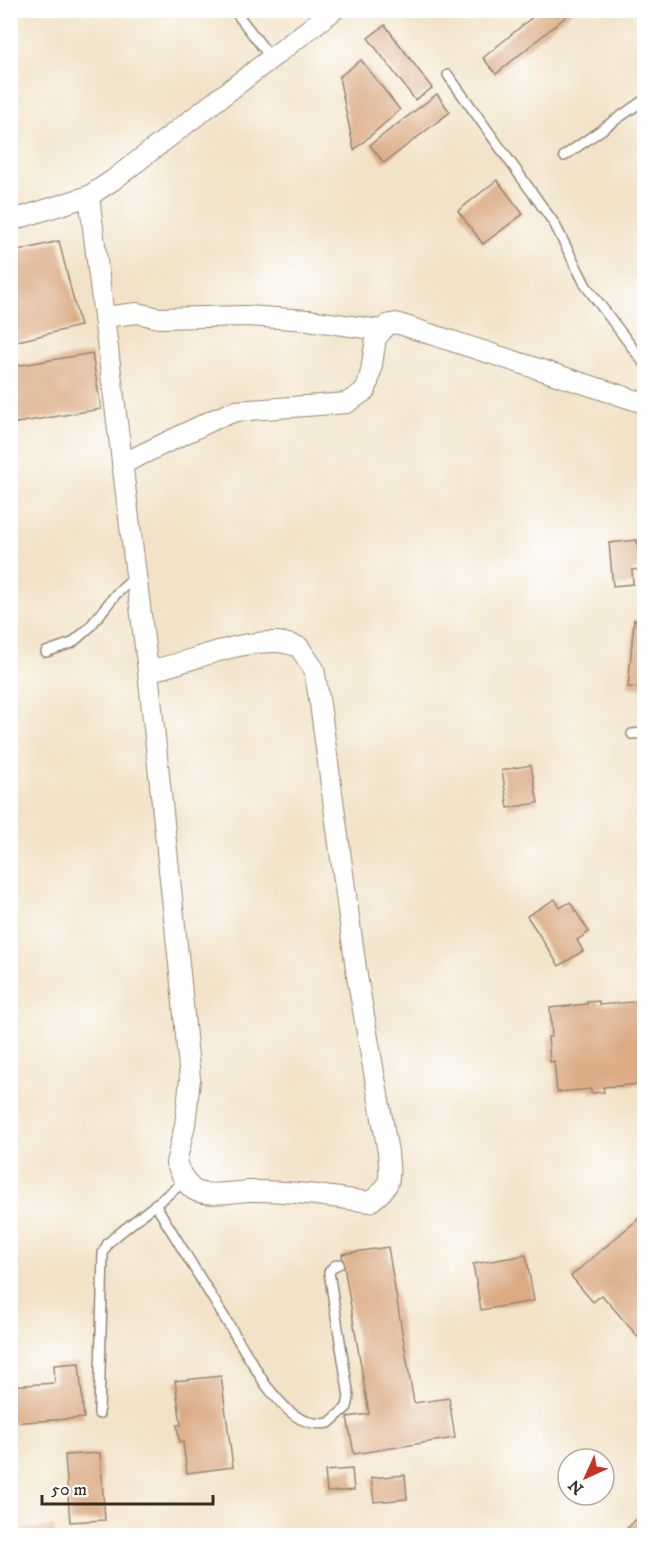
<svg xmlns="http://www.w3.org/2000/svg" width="655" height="1546" viewBox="0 0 655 1546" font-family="'IM FELL DW Pica',serif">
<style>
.building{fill:#dbab84}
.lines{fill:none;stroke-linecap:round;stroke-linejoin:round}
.service-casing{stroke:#968673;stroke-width:12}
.minor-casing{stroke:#968673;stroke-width:22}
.service{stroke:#fff;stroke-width:9}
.minor{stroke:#fff;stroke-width:20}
</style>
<rect width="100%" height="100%" fill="#fff"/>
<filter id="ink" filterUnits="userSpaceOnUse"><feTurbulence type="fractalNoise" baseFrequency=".0167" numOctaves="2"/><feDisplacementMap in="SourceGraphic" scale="12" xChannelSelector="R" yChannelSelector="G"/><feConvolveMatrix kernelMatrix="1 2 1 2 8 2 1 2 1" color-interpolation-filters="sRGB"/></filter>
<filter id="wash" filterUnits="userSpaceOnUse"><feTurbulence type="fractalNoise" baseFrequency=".008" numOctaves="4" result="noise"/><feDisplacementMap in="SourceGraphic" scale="24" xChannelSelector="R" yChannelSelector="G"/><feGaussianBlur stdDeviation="1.35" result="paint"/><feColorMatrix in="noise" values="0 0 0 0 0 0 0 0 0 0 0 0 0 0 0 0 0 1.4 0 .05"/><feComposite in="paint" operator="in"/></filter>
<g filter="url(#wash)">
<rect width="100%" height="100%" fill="#f2e3c8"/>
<g id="blocks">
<!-- building -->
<g class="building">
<polygon points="541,10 574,10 496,74 483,58"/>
<polygon points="385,25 432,88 415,100 368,38"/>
<polygon points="361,60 400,110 354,150 339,77"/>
<polygon points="437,94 450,112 384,163 370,145"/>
<polygon points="497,180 523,214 483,244 458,211"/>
<polygon points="59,241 80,326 10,343 10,253"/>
<polygon points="92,353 101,409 10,424 10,367"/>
<polygon points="637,540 640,569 632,570 633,584 613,586 609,543"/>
<polygon points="634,620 644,621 644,688 628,687"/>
<polygon points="531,765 538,803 508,808 502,770"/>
<polygon points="555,899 560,908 570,902 589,932 577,940 583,951 559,966 527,916"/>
<polygon points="599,1001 599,1005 644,1001 644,1084 603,1087 604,1092 591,1093 591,1089 557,1092 554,1061 550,1062 548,1037 552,1037 550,1008 587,1004 587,1002"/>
<polygon points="644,1214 644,1344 602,1295 593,1302 571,1276"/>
<polygon points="388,1247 414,1403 449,1398 455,1438 354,1454 347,1417 369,1414 342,1254"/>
<polygon points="526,1255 534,1301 481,1310 473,1264"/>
<polygon points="79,1363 84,1418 10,1423 10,1386 55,1383 54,1365"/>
<polygon points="221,1376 233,1467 187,1473 183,1442 179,1442 177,1425 181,1425 175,1381"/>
<polygon points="100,1453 105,1520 70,1522 65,1455"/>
<polygon points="352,1469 354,1490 327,1492 325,1471"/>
<polygon points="405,1475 407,1499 374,1502 371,1478"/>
<polygon points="643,1512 644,1536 620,1536"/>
<polygon points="54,1526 55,1536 18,1536 18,1531"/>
</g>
</g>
</g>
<g filter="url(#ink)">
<use href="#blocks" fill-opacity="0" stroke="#968673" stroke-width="1.5"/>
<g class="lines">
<!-- service casing -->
<g class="service-casing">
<g id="service">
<polyline points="234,10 271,58"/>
<polyline points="448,75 554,223 586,286 644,363"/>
<polyline points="564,156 644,100"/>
<polyline points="46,652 72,643 89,628 116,594 135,577"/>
<polyline points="632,734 644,733"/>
<path d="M 155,1204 L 265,1384 C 282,1405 298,1428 329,1423 L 347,1407 L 349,1397 L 329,1272 L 334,1266 L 339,1264"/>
<polyline points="99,1414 103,1253 108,1243 116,1236 185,1181"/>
</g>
</g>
<!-- minor casing -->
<g class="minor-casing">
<g id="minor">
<path d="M 89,196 L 148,671 L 181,983 L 190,1079 L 185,1125 L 176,1163 C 181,1173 185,1184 194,1190 C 205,1197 236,1192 249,1191 C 290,1190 330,1197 370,1202 C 393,1185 390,1180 388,1152 L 357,976 L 320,704 L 314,669 L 299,647 C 292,645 284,642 276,642 C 234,641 189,663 148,671"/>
<polyline points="10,221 89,196 113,180 334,10"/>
<polyline points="104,317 137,313 159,318 246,316 308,320 380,330"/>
<polyline points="122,464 215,419 236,411 347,403 366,390 371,371 376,338 387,325 396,323 644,403"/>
</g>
</g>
<!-- service -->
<use href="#service" class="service"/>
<!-- minor -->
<use href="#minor" class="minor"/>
</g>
</g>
<!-- margin -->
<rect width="655" height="1546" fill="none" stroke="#fff" stroke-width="36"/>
<!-- north arrow -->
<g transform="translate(586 1477) rotate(225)"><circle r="28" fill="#ffffff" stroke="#b1aaa5" stroke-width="1.5"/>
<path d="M0-4.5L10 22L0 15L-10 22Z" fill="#c8321e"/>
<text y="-9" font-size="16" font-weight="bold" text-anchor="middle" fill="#3b2a1e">N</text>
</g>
<!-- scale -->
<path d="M42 1495v9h171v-9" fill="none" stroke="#3b2a1e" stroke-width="3"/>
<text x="51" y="1495" font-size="18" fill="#3b2a1e" stroke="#ffffff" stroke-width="4.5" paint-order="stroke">50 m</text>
</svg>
